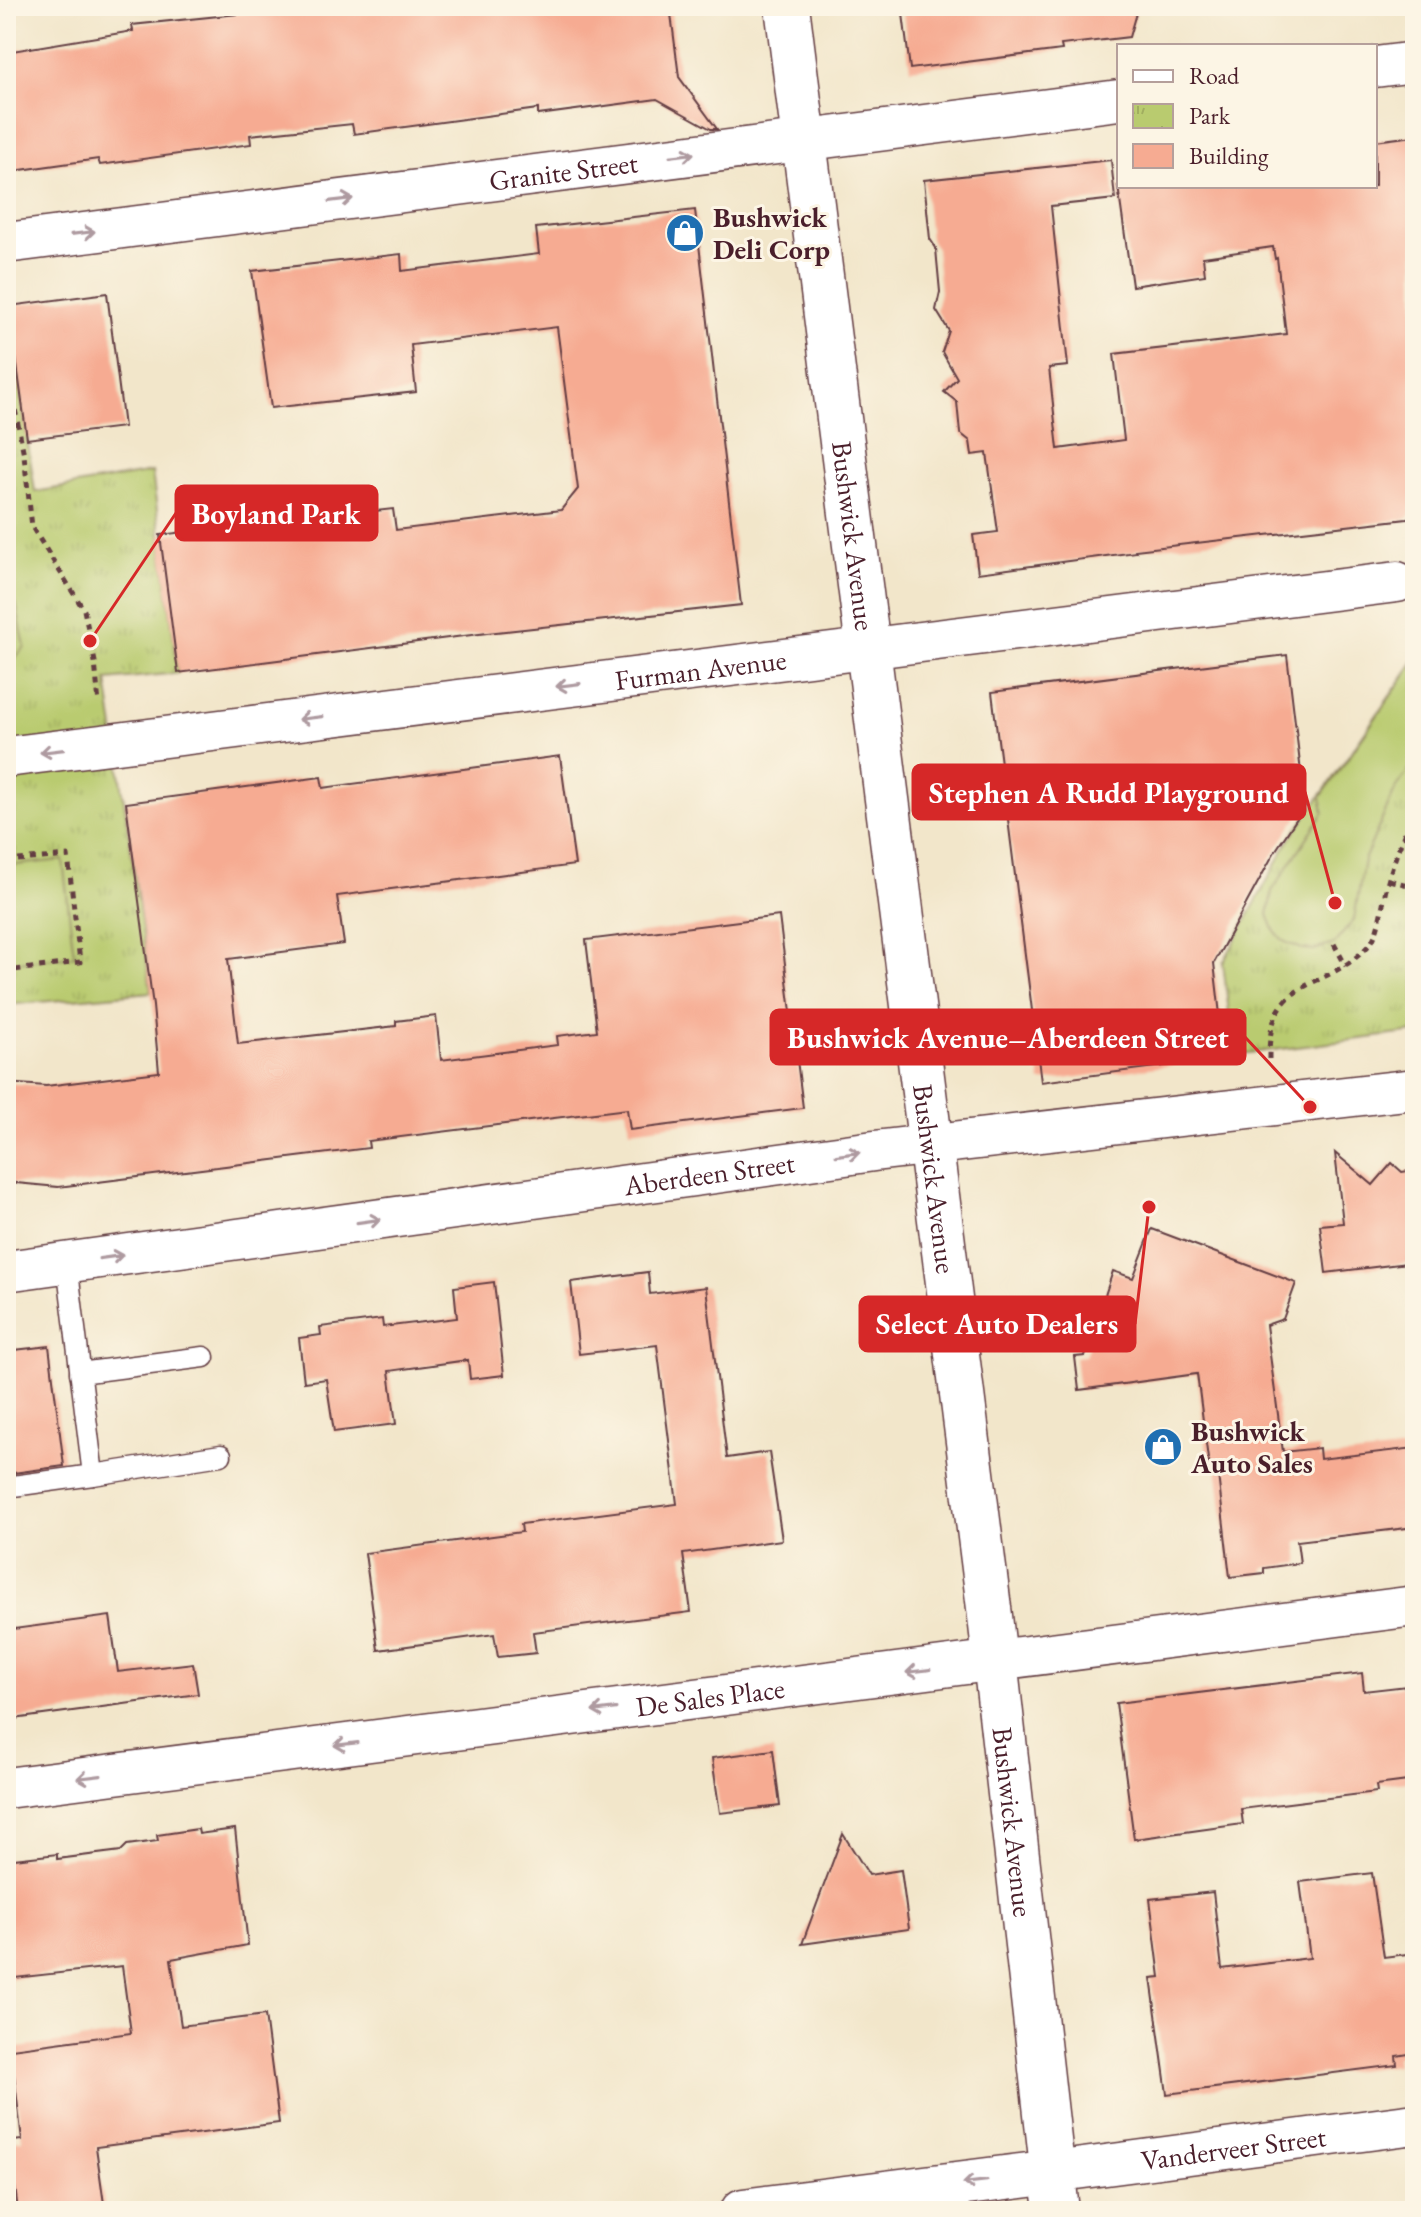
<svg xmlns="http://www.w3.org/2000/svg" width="1421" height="2217" viewBox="0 0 1421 2217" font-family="'EB Garamond',serif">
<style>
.park{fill:url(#park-tufts);stroke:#82754d;stroke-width:2}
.pitch{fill:#b9cb6f;stroke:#82754d;stroke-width:2}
.building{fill:#f6ab92}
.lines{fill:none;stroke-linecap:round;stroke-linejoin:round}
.service-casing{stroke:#633d43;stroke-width:23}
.minor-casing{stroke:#633d43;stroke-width:43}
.secondary-casing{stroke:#633d43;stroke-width:47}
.primary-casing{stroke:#633d43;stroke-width:47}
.path{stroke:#633d43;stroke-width:5;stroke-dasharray:6 6;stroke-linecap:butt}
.service{stroke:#fff;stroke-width:20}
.minor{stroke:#fff;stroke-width:40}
.secondary{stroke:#fff;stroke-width:44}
.primary{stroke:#fff;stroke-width:44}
.oneway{stroke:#ae9aa0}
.labels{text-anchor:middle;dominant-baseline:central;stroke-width:6;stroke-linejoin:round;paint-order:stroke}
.street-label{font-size:28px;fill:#4a1f2b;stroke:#fcf5e5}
.poi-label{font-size:28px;font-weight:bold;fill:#4a1f2b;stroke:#fcf5e5;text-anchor:start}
.leader{fill:none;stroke:#d62828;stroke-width:3}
.callout-dot{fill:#d62828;stroke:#fcf5e5;stroke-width:3}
.callout{fill:#d62828;stroke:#d62828;stroke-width:3}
.callout-label{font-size:30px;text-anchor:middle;font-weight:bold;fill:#fff}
</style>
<defs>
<pattern id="park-tufts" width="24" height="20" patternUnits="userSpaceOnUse" patternTransform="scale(2)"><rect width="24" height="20" fill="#b9cb6f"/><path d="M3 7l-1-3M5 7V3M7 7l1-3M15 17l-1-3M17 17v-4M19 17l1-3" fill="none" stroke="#a1ae60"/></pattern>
</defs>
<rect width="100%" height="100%" fill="#fcf5e5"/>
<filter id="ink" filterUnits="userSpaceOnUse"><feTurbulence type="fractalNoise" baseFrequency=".0125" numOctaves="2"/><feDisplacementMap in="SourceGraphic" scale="16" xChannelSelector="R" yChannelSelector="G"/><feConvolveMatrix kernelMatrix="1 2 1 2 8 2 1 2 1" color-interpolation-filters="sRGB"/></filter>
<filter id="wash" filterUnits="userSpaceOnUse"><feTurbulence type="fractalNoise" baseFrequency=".006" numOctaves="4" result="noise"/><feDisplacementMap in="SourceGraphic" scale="32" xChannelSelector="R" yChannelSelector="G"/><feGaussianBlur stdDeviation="1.8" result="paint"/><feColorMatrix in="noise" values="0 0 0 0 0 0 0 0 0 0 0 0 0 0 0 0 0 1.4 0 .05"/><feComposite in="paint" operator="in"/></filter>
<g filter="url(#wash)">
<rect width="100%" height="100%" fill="#f2e6ca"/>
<!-- park -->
<g class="park">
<polygon points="6,295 35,492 152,472 178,673 107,680 151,992 6,1005"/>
<polygon points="1415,660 1415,1032 1234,1055 1223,963 1287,844"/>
</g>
<!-- pitch -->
<g class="pitch">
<polygon points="6,597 16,603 25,647 6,668"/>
<polygon points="1415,661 1415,761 1395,790 1364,860 1354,920 1334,944 1314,950 1302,949 1285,942 1275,932 1268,915 1272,891 1324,812 1321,797"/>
<polygon points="63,860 74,956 6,963 6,866"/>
</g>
<g id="blocks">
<!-- building -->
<g class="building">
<polygon points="316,6 670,6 679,77 717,129 711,129 657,99 538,115 538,109 354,134 352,124 250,135 251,144 100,165 98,159 6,172 6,52 133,31 132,25"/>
<polygon points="902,6 1138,6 1129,37 1061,45 1062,50 910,69"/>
<polygon points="1415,136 1415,508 1407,519 1135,550 1136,552 978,573 973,535 998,532 987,453 972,455 970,441 960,433 957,402 944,392 957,378 942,352 949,331 936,310 940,292 937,260 936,248 930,239 924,180 1111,160 1115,199 1051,206 1068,366 1049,368 1058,449 1124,440 1114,354 1286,334 1277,258 1275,259 1273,247 1203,257 1205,275 1132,286 1118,186 1375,186 1375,141"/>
<polygon points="695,210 741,605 487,633 178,673 160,535 357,510 358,513 393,509 396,530 561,510 578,489 557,327 411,345 416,392 271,408 252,271 401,254 402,271 539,254 536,228"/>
<polygon points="107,293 124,427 27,439 9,306"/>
<polygon points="1287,655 1305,806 1274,853 1214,963 1225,1058 1041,1082 992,692"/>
<polygon points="560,756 575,865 337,896 344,944 228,959 238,1044 396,1026 396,1021 436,1016 441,1060 558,1045 557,1036 597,1031 586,940 779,916 803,1108 630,1130 627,1109 368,1141 369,1148 58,1187 6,1182 6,1083 46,1086 159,1072 153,1006 126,803 321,777 323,788"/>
<polygon points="1335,1153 1373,1185 1392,1163 1402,1172 1415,1170 1415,1262 1326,1273 1320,1225 1343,1223"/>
<polygon points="1152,1229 1296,1283 1283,1319 1266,1325 1283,1452 1319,1448 1320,1459 1415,1448 1415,1527 1297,1541 1300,1563 1264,1568 1264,1573 1230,1577 1217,1466 1209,1467 1197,1374 1079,1390 1075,1357 1085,1356 1113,1271 1133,1278"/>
<polygon points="648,1272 650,1294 706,1287 727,1458 769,1452 782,1540 683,1554 691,1612 533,1632 536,1653 498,1657 494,1634 378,1650 365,1553 522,1532 521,1524 677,1504 657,1345 579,1354 571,1282"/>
<polygon points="494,1282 504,1375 470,1379 468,1360 389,1371 396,1424 334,1432 326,1379 304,1382 299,1338 321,1335 320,1327 382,1319 383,1327 457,1318 454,1287"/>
<polygon points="49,1346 64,1466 6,1474 6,1351"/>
<polygon points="110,1616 118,1672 193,1663 198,1694 6,1720 6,1630"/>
<polygon points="1362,1673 1364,1691 1415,1685 1415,1780 1376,1785 1377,1792 1241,1809 1243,1824 1134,1839 1116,1703"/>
<polygon points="773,1750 780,1806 720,1813 712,1758"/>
<polygon points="198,1829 199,1834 235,1829 248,1945 171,1959 181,2026 265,2015 279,2123 96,2147 105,2211 18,2211 15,2186 6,2187 6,2142 22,2140 11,2049 131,2033 122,1966 6,1979 6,1860 57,1854 57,1859 121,1851 127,1845 158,1841 157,1835"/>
<polygon points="843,1834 869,1875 901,1870 909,1929 802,1944"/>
<polygon points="1372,1873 1384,1957 1415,1953 1415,2053 1396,2056 1397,2065 1167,2094 1151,1978 1160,1977 1150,1899 1213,1892 1222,1969 1310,1958 1300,1882"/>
</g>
</g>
</g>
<g filter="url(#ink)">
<use href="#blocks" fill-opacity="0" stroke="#633d43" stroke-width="2"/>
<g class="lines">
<!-- service casing -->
<g class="service-casing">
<g id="service">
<polyline points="80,1373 204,1357"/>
<polyline points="93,1475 221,1455"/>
<polyline points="6,1487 93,1475 67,1263"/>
</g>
</g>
<!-- minor casing -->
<g class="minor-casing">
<g id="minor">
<polyline points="1375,67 1415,62"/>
<path id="s1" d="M 6,243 L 1119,100"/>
<path id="s2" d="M 6,757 L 1397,582"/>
<path id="s3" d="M 6,1271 L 874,1151 L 1415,1089"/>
<path id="s4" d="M 6,1788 L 1415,1606"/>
<path id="s5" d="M 1053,2172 L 1415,2124"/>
</g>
</g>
<!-- secondary casing -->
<g class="secondary-casing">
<g id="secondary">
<path id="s6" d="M 787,6 L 990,1616 L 1057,2211"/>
</g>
</g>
<!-- primary casing -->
<g class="primary-casing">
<polyline id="primary" points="743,2211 1053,2172"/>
</g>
<!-- path -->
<g class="path">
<polyline points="6,363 24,455 32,527 84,610 95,662 99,704"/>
<polyline points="6,861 68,856 80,962 6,971"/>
<polyline points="1389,880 1415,887"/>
<polyline points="1334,944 1346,966"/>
<path d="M 1269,1059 C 1268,972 1326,994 1370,944 C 1379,934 1383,900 1387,885 C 1394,860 1403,834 1415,811"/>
</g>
<!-- service -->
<use href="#service" class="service"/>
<!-- minor -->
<use href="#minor" class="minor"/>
<!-- secondary -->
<use href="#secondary" class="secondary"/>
<!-- primary -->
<use href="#primary" class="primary"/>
</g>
<!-- one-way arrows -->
<defs><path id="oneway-shaft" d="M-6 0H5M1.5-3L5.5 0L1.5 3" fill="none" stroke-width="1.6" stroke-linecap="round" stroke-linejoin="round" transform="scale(2)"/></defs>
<g class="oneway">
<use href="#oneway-shaft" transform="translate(682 155) rotate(-7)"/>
<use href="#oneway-shaft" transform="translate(341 200) rotate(-7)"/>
<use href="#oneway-shaft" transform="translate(83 233) rotate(-7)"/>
<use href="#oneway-shaft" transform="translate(568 685) rotate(173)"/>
<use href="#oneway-shaft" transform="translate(310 718) rotate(173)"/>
<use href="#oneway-shaft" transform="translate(52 751) rotate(173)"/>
<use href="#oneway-shaft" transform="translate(848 1154) rotate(-8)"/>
<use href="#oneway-shaft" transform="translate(369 1221) rotate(-8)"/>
<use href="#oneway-shaft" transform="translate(111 1257) rotate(-8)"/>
<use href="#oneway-shaft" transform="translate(918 1671) rotate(173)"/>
<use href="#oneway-shaft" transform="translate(604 1710) rotate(173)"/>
<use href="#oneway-shaft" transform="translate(346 1744) rotate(173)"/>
<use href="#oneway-shaft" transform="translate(89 1777) rotate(173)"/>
<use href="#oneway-shaft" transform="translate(975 2182) rotate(173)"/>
</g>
</g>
<!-- icons -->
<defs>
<g id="shop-disc" transform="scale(2)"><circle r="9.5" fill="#1f6fb2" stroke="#fcf5e5"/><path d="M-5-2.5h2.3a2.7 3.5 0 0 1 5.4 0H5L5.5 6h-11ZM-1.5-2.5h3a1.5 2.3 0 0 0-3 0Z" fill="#fff"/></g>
</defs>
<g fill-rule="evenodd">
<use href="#shop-disc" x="685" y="233"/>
<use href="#shop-disc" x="1163" y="1447"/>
</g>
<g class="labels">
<!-- street labels -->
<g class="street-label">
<text stroke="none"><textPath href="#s1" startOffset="562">Granite Street</textPath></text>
<text stroke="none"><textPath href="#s6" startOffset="534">Bushwick Avenue</textPath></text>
<text stroke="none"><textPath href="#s2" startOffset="700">Furman Avenue</textPath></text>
<text stroke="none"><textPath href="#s3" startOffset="710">Aberdeen Street</textPath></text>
<text stroke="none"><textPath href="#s6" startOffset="1182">Bushwick Avenue</textPath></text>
<text stroke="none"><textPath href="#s4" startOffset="710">De Sales Place</textPath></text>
<text stroke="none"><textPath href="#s6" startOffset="1830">Bushwick Avenue</textPath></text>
<text stroke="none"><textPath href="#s5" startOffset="182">Vanderveer Street</textPath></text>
</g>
<!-- poi labels -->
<g class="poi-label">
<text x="713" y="217">Bushwick<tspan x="713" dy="32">Deli Corp</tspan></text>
<text x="1191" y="1431">Bushwick<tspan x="1191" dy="32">Auto Sales</tspan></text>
</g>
</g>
<!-- callouts -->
<path class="leader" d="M90 641L176 513M1335 903L1305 792M1310 1107L1245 1037M1149 1207L1135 1324"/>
<g class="callout-dot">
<circle cx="90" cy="641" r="8"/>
<circle cx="1335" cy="903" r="8"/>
<circle cx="1310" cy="1107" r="8"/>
<circle cx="1149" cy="1207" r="8"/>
</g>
<g class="callout">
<rect x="176" y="486" width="201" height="54" rx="8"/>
<rect x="913" y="765" width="392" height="54" rx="8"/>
<rect x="771" y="1010" width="474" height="54" rx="8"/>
<rect x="860" y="1297" width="275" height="54" rx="8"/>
</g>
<g class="callout-label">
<text x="276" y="524">Boyland Park</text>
<text x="1109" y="803">Stephen A Rudd Playground</text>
<text x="1008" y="1048">Bushwick Avenue–Aberdeen Street</text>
<text x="997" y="1334">Select Auto Dealers</text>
</g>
<!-- margin -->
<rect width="1421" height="2217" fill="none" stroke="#fcf5e5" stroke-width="32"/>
<!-- legend -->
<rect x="1117" y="44" width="260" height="144" fill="#fcf5e5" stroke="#b59f9b" stroke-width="2"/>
<rect x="1133" y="70" width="40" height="12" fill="#ffffff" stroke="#b59f9b" stroke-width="2"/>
<text x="1189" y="84" font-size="24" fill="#4a1f2b">Road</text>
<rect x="1133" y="104" width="40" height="24" fill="url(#park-tufts)" stroke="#b59f9b" stroke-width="2"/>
<text x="1189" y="124" font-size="24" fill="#4a1f2b">Park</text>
<rect x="1133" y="144" width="40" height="24" fill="#f6ab92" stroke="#b59f9b" stroke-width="2"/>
<text x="1189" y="164" font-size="24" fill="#4a1f2b">Building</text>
</svg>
